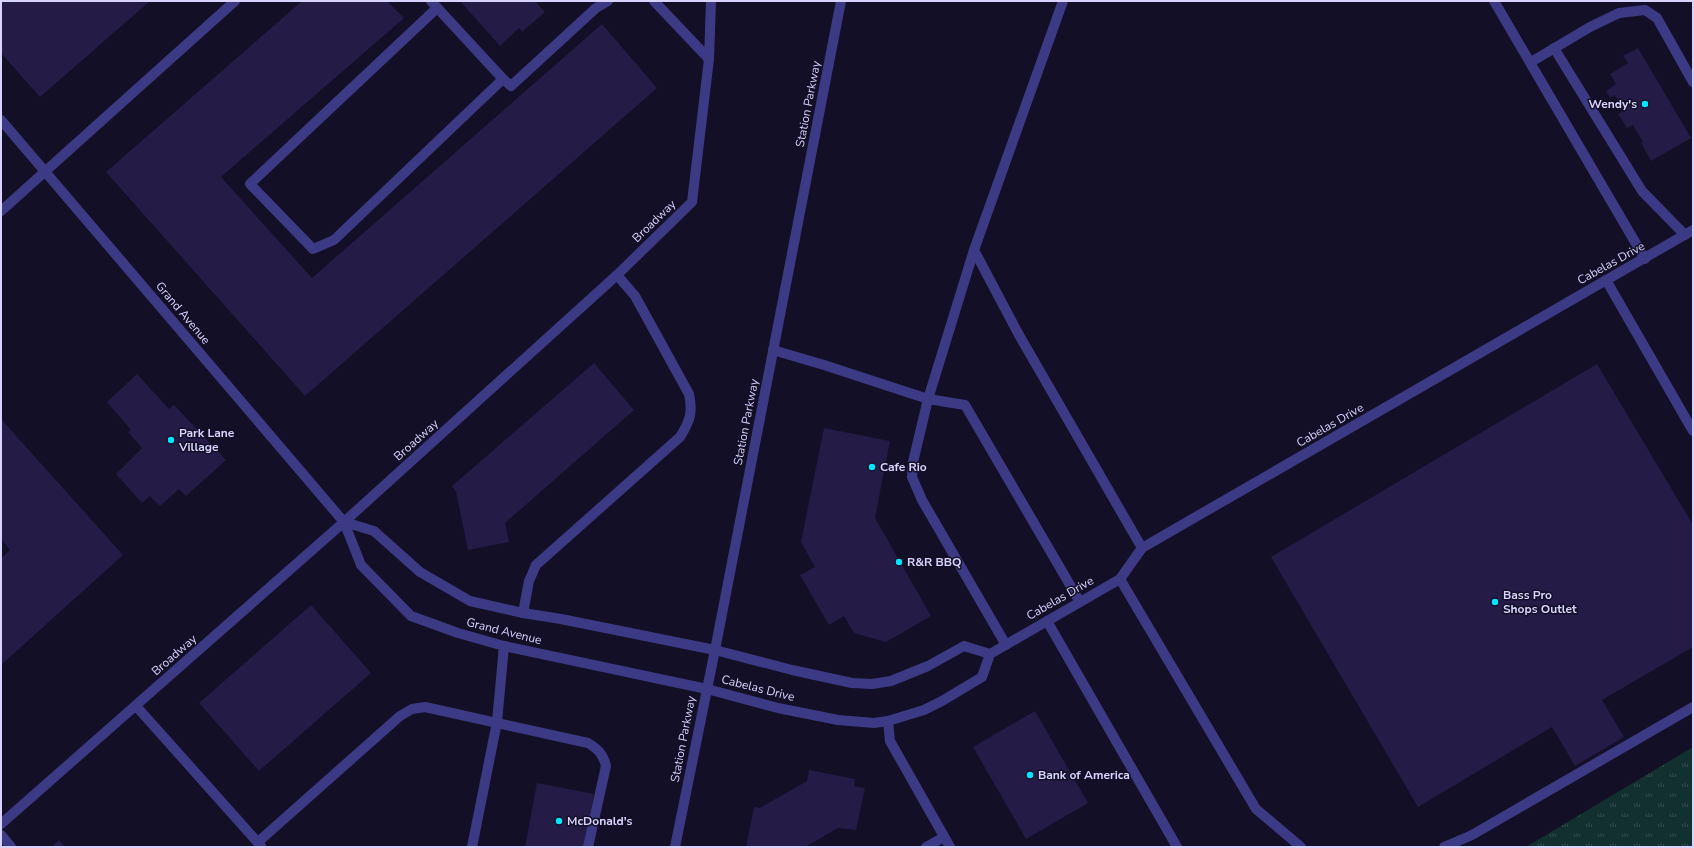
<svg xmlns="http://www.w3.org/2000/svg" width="1694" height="848" viewBox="0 0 1694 848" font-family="'Nunito Sans',sans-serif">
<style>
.grass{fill:url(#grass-tufts)}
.building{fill:#241b47}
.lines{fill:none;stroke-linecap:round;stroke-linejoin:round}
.service{stroke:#3d3a85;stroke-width:10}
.minor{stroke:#3d3a85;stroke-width:10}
.tertiary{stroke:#3d3a85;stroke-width:10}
.poi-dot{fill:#00e5ff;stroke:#130f26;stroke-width:1.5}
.labels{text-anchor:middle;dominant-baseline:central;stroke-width:3;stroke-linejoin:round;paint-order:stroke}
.street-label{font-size:12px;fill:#d9d4ff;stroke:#130f26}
.poi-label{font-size:12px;font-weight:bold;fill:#d9d4ff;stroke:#130f26;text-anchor:start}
</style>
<defs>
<pattern id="grass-tufts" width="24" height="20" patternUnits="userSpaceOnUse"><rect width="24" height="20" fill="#12302f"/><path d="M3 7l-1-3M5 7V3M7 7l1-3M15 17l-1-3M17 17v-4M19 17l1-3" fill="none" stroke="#344d4e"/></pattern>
</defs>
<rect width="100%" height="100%" fill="#130f26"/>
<!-- grass -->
<polygon class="grass" points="1693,747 1693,847 1526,847"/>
<!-- building -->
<g class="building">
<polygon points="1,1 150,1 40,97 1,53"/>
<polygon points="302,1 387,1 404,18 221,177 312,278 602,24 657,88 305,396 106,172"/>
<polygon points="460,1 538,1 536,2 545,12 522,32 519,28 500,46"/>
<polygon points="1638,48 1691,138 1651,161 1641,143 1643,142 1633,125 1627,128 1618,114 1624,110 1615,95 1610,98 1606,91 1616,84 1610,74 1628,63 1623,56"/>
<polygon points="594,363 634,410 505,523 509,542 468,550 456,492 452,486"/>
<polygon points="1597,364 1693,525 1693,647 1602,700 1624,737 1575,766 1552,727 1418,807 1271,557"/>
<polygon points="137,374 169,409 174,405 226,460 186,496 179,489 160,506 150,496 142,503 116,474 142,448 128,432 131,430 107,402"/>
<polygon points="1,419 123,555 1,665 1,558 10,550 1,539"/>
<polygon points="824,428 890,441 875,518 931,616 886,642 854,633 844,616 829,625 800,575 815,567 801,542"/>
<polygon points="311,605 371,673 259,771 199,703"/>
<polygon points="1035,711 1088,803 1026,839 973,747"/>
<polygon points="809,770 855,779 854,786 865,788 856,830 838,828 805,847 746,847 754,807 760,808 807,781"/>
<polygon points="537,783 594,794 584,847 525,847"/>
<polygon points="59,840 65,847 52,847"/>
</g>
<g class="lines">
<!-- service -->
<g class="service">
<polyline points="431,1 503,79 511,86 596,8 608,1"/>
<polyline points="654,1 709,59"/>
<polyline points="1063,1 974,250 1019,335 1142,548"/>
<polyline points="1494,1 1645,259"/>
<polyline points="437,8 250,184 313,249 334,240 503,79"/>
<polyline points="1554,48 1642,191 1685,235"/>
<polyline points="1531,62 1590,27 1619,13 1645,10 1657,18 1693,82"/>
<polyline points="1,211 235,1"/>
<polyline points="1606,280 1693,431"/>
<polyline points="773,350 824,365 928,399 974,250"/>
<polyline points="1120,579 1256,809 1301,847"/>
<path d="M 523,613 L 529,581 L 536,565 L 680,437 C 690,421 693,413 689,394 L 635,296 L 617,275"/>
<polyline points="1047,621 1177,847"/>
<polyline points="1006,645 922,500 912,477 913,462 928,399 965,405 1080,602"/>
<polyline points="136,706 261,846"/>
<polyline points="888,721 890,741 950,847"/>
<polyline points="1,835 11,847"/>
<path d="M 258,842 L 400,716 L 412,709 L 425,707 L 588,743 C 598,749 603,754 606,766 L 588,847"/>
<polyline points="472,847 497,722 504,646"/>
<polyline points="926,847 944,837"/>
<polyline points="1444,847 1472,835 1693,707"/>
</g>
<!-- minor -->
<g class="minor">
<polyline points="1,120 344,522 361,565 411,616 458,633 504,646 707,689 778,708 838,720 874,723 888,721 924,710 942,701 982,677 990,654 1120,579 1142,548 1693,230"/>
<polyline points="344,522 374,531 420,572 470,601 523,613 561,619 715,650 792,670 852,683 872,684 891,681 928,666 964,646 990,654"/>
<polyline points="1,824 344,522 617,275 692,202 709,59 711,1"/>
</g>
<!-- tertiary -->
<polyline class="tertiary" points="675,847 715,650 841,1"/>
</g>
<!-- markers -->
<g class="poi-dot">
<circle cx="1645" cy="104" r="4"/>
<circle cx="171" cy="440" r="4"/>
<circle cx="872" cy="467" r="4"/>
<circle cx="899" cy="562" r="4"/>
<circle cx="1495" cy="602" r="4"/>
<circle cx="1030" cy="775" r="4"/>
<circle cx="559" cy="821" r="4"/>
</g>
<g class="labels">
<!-- street labels -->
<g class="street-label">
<text transform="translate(808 104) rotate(-79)">Station Parkway</text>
<text transform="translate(654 221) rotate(-44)">Broadway</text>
<text transform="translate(1611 263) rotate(-29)">Cabelas Drive</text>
<text transform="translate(183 313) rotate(50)">Grand Avenue</text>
<text transform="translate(746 422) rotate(-79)">Station Parkway</text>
<text transform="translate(1330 425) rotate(-30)">Cabelas Drive</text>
<text transform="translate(416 440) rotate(-42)">Broadway</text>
<text transform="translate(1060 598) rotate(-30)">Cabelas Drive</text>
<text transform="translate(504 631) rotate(14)">Grand Avenue</text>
<text transform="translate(174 655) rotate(-41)">Broadway</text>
<text transform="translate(758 688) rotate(14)">Cabelas Drive</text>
<text transform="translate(683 739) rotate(-79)">Station Parkway</text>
</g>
<!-- poi labels -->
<g class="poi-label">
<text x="1637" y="104" text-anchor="end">Wendy's</text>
<text x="179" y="433">Park Lane<tspan x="179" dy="14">Village</tspan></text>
<text x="880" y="467">Cafe Rio</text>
<text x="907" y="562">R&amp;R BBQ</text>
<text x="1503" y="595">Bass Pro<tspan x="1503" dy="14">Shops Outlet</tspan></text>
<text x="1038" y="775">Bank of America</text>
<text x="567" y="821">McDonald's</text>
</g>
</g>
<!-- border -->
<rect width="1694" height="848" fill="none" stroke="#d9d4ff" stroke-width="4"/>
</svg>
